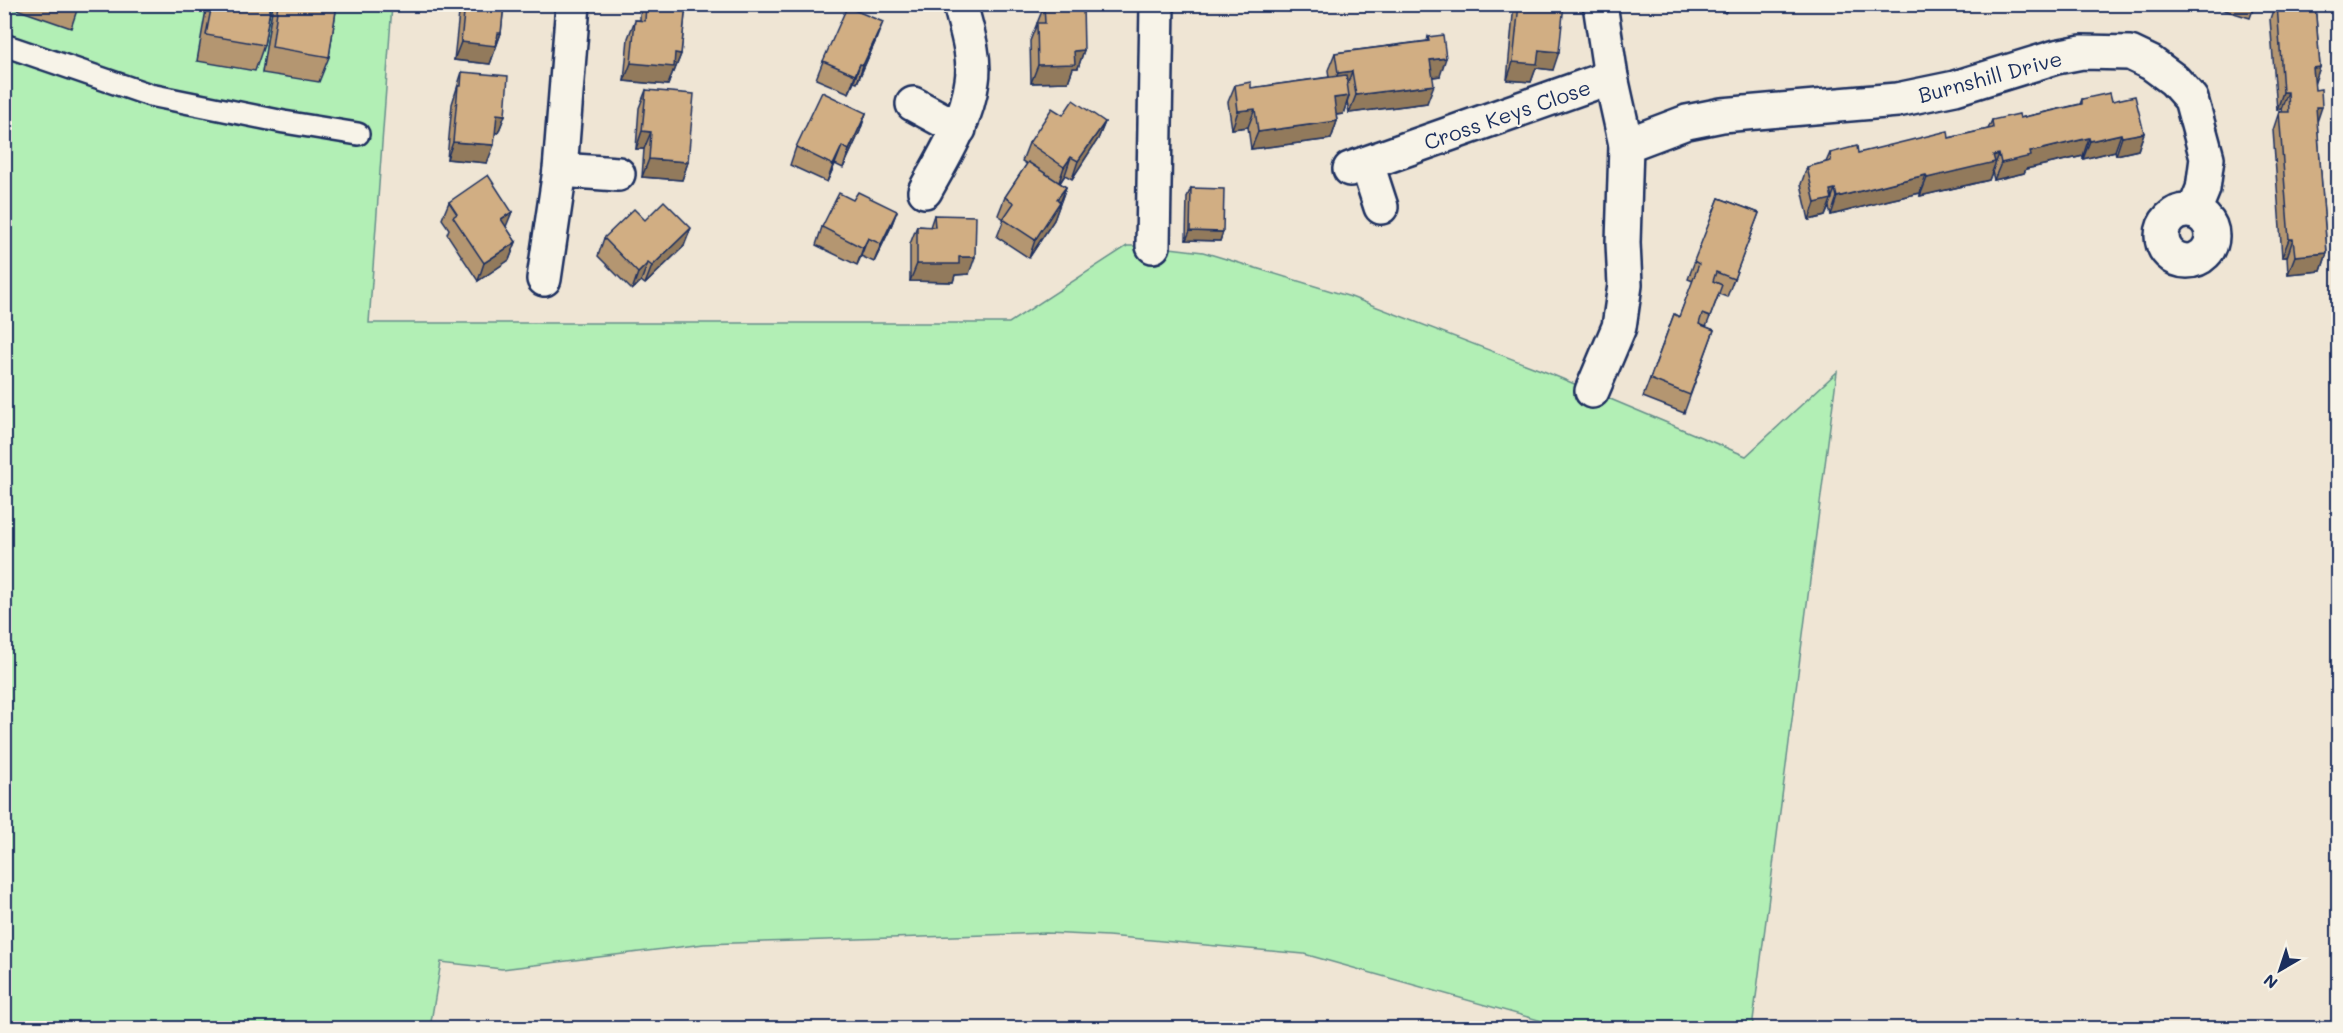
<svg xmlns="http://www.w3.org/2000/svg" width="2343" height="1033" viewBox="0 0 2343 1033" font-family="Mali,sans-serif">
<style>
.green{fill:#b2efb5;stroke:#668f8a;stroke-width:1.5}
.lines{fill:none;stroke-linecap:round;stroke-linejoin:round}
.lane-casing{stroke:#1b2f5e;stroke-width:26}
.street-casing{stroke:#1b2f5e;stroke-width:38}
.lane{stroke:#f7f3e8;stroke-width:21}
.street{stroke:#f7f3e8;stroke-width:33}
.wall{fill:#b49671;stroke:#1b2f5e;stroke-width:1.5}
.shaded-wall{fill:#927a5c;stroke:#1b2f5e;stroke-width:1.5}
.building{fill:#d1ae83;stroke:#1b2f5e;stroke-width:1.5}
.labels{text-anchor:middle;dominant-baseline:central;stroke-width:4.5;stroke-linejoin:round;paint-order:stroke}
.street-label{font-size:21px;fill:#1b2f5e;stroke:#f7f3e8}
</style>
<rect width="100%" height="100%" fill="#efe5d4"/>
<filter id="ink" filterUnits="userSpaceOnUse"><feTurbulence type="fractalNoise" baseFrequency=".0167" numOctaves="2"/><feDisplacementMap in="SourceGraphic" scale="12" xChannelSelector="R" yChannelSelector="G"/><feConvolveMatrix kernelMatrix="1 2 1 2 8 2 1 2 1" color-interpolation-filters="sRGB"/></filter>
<g filter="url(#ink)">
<!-- green -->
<polygon class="green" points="5,5 10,7 11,5 273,5 262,73 332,5 392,5 369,323 1009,323 1127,246 1153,246 1203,252 1351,297 1546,372 1746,456 1837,372 1752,1028 1567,1028 1304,954 1108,936 1046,933 704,944 502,969 441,962 430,1028 5,1028"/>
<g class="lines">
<!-- lane casing -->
<g class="lane-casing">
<polyline id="lane" points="4,45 150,95 284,122 358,134"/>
</g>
<!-- street casing -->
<g class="street-casing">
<g id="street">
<polyline points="913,104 959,129"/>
<polyline points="1626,145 1687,122 1722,115 1897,100 1955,88 2056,57 2082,52 2130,53 2151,63 2174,80 2191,99 2207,158 2203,189 2194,211"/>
<polyline points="1367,164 1381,207"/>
<polyline points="1350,169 1611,77"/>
<polyline points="560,170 618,174"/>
<path d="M 925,191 C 944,156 967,121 972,81 C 976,57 966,28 960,4"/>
<circle cx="2187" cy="236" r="25"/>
<polyline points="1153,246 1157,4"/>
<polyline points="544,279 560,170 573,4"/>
<polyline points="1592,391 1619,327 1625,285 1623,243 1626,145 1611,77 1600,4"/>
</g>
</g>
<!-- lane -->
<use href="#lane" class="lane"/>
<!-- street -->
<use href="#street" class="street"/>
</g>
<!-- wall -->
<g class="wall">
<polygon points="4,4 11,4 10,7 4,5"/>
<polygon points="18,4 79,4 71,28 16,9"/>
<polygon points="207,4 271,4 264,45 255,71 197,61"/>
<polygon points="273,4 337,4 329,57 319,82 262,73"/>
<polygon points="460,4 504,4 501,33 490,64 454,60"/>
<polygon points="644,4 686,4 681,54 674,72 673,71 668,85 624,81 628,38 635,20 640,20 640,14"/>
<polygon points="1514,4 1564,4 1553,70 1536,68 1531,82 1507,80"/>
<polygon points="1715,4 1732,4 1725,13"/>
<polygon points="2205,4 2255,4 2250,18"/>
<polygon points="2275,4 2315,4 2320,67 2314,83 2327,253 2321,271 2288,274 2287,257 2282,257 2273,130 2279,112 2282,112 2281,109 2277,110 2270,19"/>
<polygon points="1044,6 1084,50 1078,68 1073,68 1068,82 1031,83 1030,41"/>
<polygon points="1428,37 1440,76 1432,77 1427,103 1349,113 1347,101 1343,114 1336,115 1337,121 1331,139 1251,149 1248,127 1232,129 1228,102 1235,85 1251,88 1329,77 1328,70 1335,53 1427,41"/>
<polygon points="876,40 857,83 854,82 849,93 816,79 823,61"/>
<polygon points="462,72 505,115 498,133 495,132 487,163 447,159 452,104"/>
<polygon points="646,90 688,162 682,180 642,177 644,149 636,149 639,108"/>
<polygon points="2082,99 2112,101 2144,133 2138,150 2116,155 2115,151 2083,159 2083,156 2026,169 2024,173 1994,180 1992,171 1989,180 1920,196 1920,193 1889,200 1831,215 1829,207 1825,216 1809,220 1801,184 1807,167 1826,162 1830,153 1858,153 1949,138 1988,129 1992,120 2020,118 2080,104"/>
<polygon points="866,113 860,131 843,168 835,164 827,182 790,165 796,147"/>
<polygon points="1063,115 1105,122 1098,139 1072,179 1065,175 1060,183 1066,187 1054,220 1029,258 997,237 1004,219 998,215 1005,197 1027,164 1022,161 1029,143"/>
<polygon points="1191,188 1223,232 1220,241 1186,240 1187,197"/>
<polygon points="1719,198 1759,213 1727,297 1719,294 1706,327 1714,330 1684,413 1643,397 1674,314 1679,317 1693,281 1688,279"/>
<polygon points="853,200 897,211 890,229 874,262 861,256 857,265 816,245 822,227"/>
<polygon points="449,202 506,227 516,242 509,260 478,281 447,234 449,229 442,219"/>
<polygon points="934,215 969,274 955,275 953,282 910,281 910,244 917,226 930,227"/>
<polygon points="645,220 684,246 645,284 641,281 632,290 598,256 604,238"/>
</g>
<!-- shaded-wall -->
<g class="shaded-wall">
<polygon points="1728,4 1732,4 1725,13"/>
<polygon points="883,22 876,40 857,83 863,65"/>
<polygon points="498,33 501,33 490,64 454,60 461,42"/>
<polygon points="1084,50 1078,68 1073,68 1068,82 1031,83 1038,65 1074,51"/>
<polygon points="1539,50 1559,52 1553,70 1536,68 1531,82 1507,80 1513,62"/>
<polygon points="675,53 681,54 674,72 673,71 668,85 624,81 631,63"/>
<polygon points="1446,58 1440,76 1424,78 1430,60"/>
<polygon points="860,64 854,82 849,93 855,75"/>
<polygon points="2320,67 2314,85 2313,68"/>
<polygon points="1352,71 1346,89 1331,91 1338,73"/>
<polygon points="1434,85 1427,103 1349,113 1356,95"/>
<polygon points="2283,92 2288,92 2281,109 2277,110"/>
<polygon points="1349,96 1343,114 1327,116 1334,98"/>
<polygon points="2316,107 2322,107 2316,125"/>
<polygon points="1255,109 1248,127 1232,129 1238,111"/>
<polygon points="866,113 860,131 843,168 849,150"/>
<polygon points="497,114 505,115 498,133 490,132"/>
<polygon points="1337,121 1331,139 1251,149 1258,132"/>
<polygon points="1105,122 1098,139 1072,179 1078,161"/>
<polygon points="642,131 651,132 644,149 636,149"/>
<polygon points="2144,133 2138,150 2116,155 2122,137"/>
<polygon points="2121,134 2115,151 2083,159 2090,141"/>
<polygon points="2089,138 2083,156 2026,169 2024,173 1994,180 2001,163 2030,152"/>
<polygon points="453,142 494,145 487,163 447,159"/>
<polygon points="842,146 835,164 827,182 833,165"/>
<polygon points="1999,154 1989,180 1920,196 1927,178"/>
<polygon points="1071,157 1065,175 1058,185 1064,167"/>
<polygon points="649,159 688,162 682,180 642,177"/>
<polygon points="1926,175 1920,193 1889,200 1831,215 1837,197 1896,182"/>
<polygon points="1066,187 1054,220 1029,258 1035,240 1057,199"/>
<polygon points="1835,189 1825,216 1809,220 1815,203 1830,190"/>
<polygon points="897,211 890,229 874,262 881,244"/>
<polygon points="512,212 505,229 501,219"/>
<polygon points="691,228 684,246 645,284 652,266"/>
<polygon points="1190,231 1223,232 1220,241 1186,240"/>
<polygon points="868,238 861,256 857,265 863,248"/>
<polygon points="2289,239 2293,239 2287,257 2282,257"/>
<polygon points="516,242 509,260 478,281 484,263"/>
<polygon points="2327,253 2321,271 2288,274 2295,256"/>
<polygon points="959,257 975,257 969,274 955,275 953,282 910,281 917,264"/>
<polygon points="648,263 641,281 632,290 638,273"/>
</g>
<!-- building -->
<g class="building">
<polygon points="212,4 271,4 264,45 206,35"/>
<polygon points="278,4 337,4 329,57 272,47"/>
<polygon points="465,4 504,4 501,33 498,33 496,46 461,42"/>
<polygon points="646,4 686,4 681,54 675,53 674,67 631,63 635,20 645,21"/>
<polygon points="1519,4 1564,4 1559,52 1539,50 1537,64 1513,62"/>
<polygon points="2277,4 2315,4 2320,67 2313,68 2315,90 2321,89 2322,107 2316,107 2327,253 2295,256 2293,239 2289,239 2279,112 2289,112 2288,92 2283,92"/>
<polygon points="1083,5 1084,50 1074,51 1075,64 1038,65 1037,23 1045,23 1044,6"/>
<polygon points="847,7 883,22 863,65 860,64 855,75 823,61"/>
<polygon points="1443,35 1446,58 1430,60 1434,85 1356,95 1352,71 1338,73 1335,53 1429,41 1428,37"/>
<polygon points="462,72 508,76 505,115 497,114 494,145 453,142 458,86 461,86"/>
<polygon points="1346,75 1349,96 1334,98 1337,121 1258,132 1255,109 1238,111 1235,85 1251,82 1251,88"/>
<polygon points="646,90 694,94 688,162 649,159 651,132 642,131"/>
<polygon points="822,92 866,113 849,150 842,146 833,165 796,147"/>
<polygon points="2110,93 2112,101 2135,96 2144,133 2122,137 2121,134 2090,141 2089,138 2030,152 2031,156 2001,163 1999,154 1993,155 1995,162 1927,178 1926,175 1896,182 1837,197 1835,189 1830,190 1832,199 1815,203 1807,167 1831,161 1830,153 1857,146 1858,153 1948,131 1949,138 1993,128 1992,120 2019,114 2020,118 2082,104 2082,99"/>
<polygon points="1073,100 1105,122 1078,161 1071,157 1064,167 1029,143 1052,108 1063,115"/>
<polygon points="1028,162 1066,187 1057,199 1060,202 1035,240 1003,219 1014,203 1005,197"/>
<polygon points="488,175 512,212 501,219 516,242 484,263 453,217 457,214 449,202"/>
<polygon points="1191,188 1224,189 1223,232 1190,231"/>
<polygon points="858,192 897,211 881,244 868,238 863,248 822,227 839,193 853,200"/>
<polygon points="1719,198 1759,213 1734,279 1716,272 1713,281 1722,285 1710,317 1702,314 1699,324 1714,330 1690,395 1650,379 1674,314 1679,317 1699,264 1694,261"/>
<polygon points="664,201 691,228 652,266 648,263 638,273 604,238 634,209 645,220"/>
<polygon points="934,215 976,216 975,257 959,257 959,264 917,264 917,226 935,227"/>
</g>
</g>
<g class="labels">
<!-- street labels -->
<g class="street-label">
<text transform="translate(1990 76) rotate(-15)">Burnshill Drive</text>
<text transform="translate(1507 114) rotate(-19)">Cross Keys Close</text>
</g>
</g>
<!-- margin -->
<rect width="2343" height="1033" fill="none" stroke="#f7f3e8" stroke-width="24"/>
<rect x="12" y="12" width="2319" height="1009" fill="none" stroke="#1b2f5e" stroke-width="2" filter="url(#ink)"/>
<!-- north arrow -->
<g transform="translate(2280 970) rotate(219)" stroke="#f7f3e8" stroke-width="4.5" paint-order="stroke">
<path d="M0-4.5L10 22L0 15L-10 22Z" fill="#1b2f5e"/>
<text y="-9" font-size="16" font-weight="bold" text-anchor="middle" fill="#1b2f5e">N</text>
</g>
</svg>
